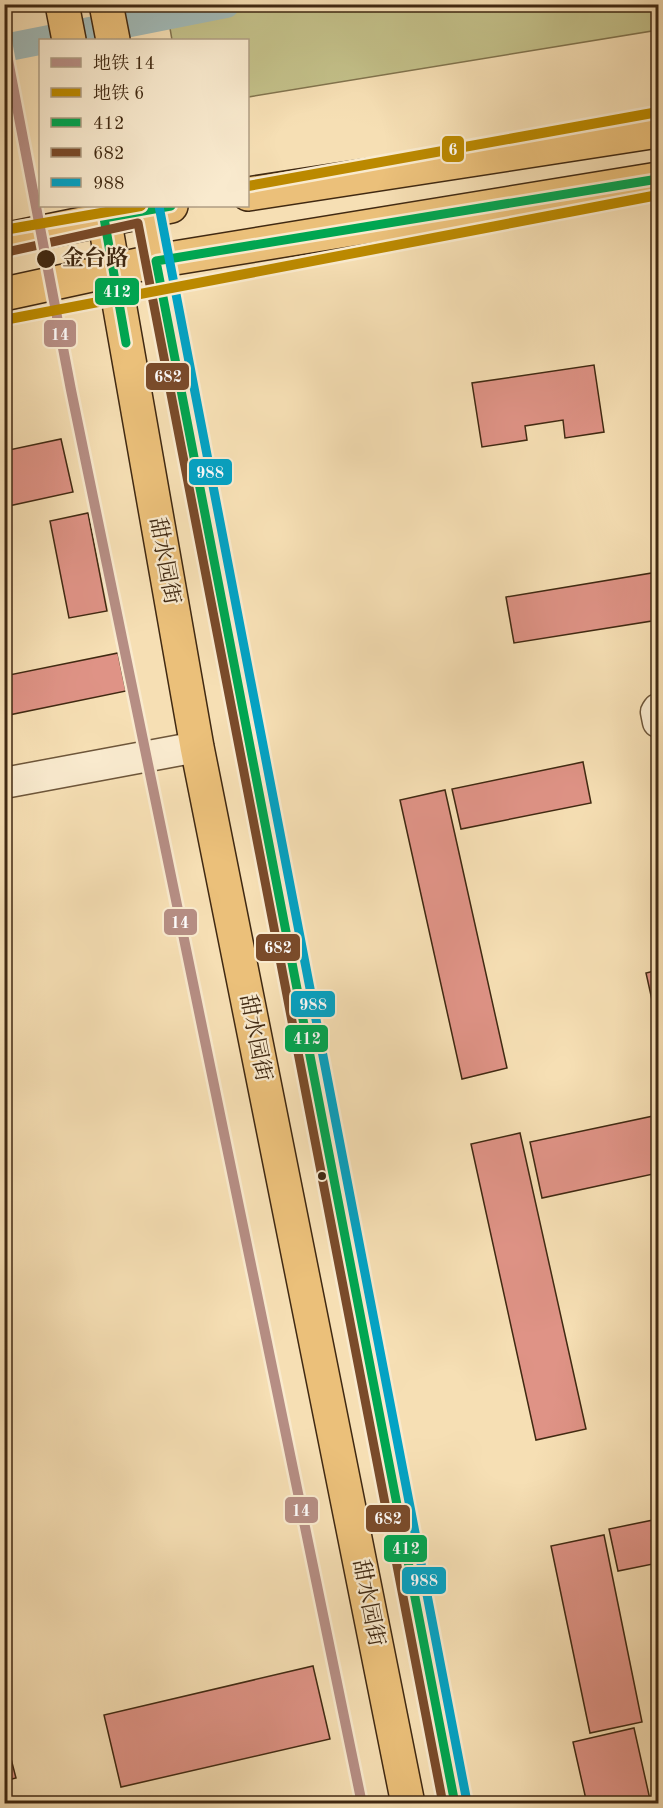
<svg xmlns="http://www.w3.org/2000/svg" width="663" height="1808" viewBox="0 0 663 1808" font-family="'Old Standard TT','Noto Serif SC',serif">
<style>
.green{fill:#c3c089;stroke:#82744e;stroke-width:1.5}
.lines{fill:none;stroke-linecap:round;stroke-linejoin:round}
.canal{stroke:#a1bab8;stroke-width:28}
.building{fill:#df9386;stroke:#402912;stroke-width:1.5}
.minor-casing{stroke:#6e563a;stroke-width:33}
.primary-casing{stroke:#402912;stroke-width:36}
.minor{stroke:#f9eace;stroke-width:30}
.primary{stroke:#ebc07a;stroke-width:33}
.bus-1-casing{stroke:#f9eace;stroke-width:14}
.bus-2-casing{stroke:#f9eace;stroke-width:14}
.bus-3-casing{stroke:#f9eace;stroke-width:14}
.bus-1{stroke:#00a651;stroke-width:9}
.bus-2{stroke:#7a4b2a;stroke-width:9}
.bus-3{stroke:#03a3c5;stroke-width:9}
.metro-1-casing{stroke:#f9eace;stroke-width:15}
.metro-2-casing{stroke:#f9eace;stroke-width:15}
.metro-1{stroke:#b68e84;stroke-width:10}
.metro-2{stroke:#bb8900;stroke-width:10}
.stop-dot{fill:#402912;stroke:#f9eace;stroke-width:2}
.labels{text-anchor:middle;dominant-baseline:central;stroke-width:4.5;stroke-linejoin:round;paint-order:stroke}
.stop-label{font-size:22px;font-weight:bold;fill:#402912;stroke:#f9eace;text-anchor:start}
.street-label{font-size:22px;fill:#402912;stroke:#f9eace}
.line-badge{stroke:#f9eace;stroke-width:2}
.badge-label{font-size:16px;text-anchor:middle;font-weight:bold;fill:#fff}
</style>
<rect width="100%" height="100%" fill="#f6dfb4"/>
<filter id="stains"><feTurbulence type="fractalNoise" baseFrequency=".00333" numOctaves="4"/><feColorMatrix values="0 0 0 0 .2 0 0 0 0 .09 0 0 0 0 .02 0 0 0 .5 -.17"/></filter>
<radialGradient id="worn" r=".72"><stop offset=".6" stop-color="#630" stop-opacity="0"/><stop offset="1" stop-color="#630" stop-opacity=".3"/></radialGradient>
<!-- green -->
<polygon class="green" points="166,5 658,5 658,30 248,97 248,40 172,40"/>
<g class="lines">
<!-- canal -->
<polyline class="canal" points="4,48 226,4"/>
</g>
<!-- building -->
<g class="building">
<polygon points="594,365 604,432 565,438 563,420 525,426 527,440 482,447 472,383"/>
<polygon points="61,439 73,492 4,507 4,451"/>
<polygon points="88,513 107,611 69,618 50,521"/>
<polygon points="658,572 658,620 514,643 506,597"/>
<polygon points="118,653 126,691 4,716 4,676"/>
<polygon points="583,762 591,803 461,829 452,789"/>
<polygon points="445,790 507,1068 462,1079 400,800"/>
<polygon points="658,970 658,1027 646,973"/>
<polygon points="658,1115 658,1173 542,1198 530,1142"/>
<polygon points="520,1133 586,1429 536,1440 471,1144"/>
<polygon points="658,1519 658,1563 618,1571 609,1529"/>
<polygon points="604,1535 642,1722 590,1733 551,1546"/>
<polygon points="313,1666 330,1739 121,1787 104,1715"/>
<polygon points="634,1728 651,1804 587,1804 573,1742"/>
<polygon points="4,1732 16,1778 4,1781"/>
<polygon points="42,1797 43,1804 12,1804"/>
<polygon points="345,1798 346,1804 318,1804"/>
</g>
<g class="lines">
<!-- minor casing -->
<g class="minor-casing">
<g id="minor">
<polyline points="658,709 656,712 658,722"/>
<polyline points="4,783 197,747"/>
</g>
</g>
<!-- primary casing -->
<g class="primary-casing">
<g id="primary">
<polyline points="62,4 69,40"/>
<polyline points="106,4 113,40"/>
<polyline points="248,194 658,131"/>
<polyline points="102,206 197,747 408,1804"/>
<polyline points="147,206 455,1804"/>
<polyline points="4,240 171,206"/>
<polyline points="4,294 156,261 658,179"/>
</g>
</g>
<!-- minor -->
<use href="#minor" class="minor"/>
<!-- primary -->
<use href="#primary" class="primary"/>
<!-- bus-1 casing -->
<g class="bus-1-casing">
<g id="bus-1">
<polyline points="126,343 104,218 171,206"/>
<polyline points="455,1804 156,261 658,179"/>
</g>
</g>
<!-- bus-2 casing -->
<g class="bus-2-casing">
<polyline id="bus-2" points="7,252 138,223 443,1804"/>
</g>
<!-- bus-3 casing -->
<g class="bus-3-casing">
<polyline id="bus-3" points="159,206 467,1802"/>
</g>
<!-- bus-1 -->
<use href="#bus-1" class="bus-1"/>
<!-- bus-2 -->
<use href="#bus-2" class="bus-2"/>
<!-- bus-3 -->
<use href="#bus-3" class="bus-3"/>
<!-- metro-1 casing -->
<g class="metro-1-casing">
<polyline id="metro-1" points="4,39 71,390 362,1804"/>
</g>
<!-- metro-2 casing -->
<g class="metro-2-casing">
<g id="metro-2">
<polyline points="248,186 658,112"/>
<polyline points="4,230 141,206"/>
<polyline points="4,320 658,195"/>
</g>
</g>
<!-- metro-1 -->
<use href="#metro-1" class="metro-1"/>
<!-- metro-2 -->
<use href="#metro-2" class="metro-2"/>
</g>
<!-- markers -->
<g class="stop-dot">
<circle cx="46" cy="259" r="10"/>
<circle cx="322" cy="1176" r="5"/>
</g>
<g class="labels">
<!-- stop labels -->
<g class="stop-label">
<text x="62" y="259">金台路</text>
</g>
<!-- street labels -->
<g class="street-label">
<text transform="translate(164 561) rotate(80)">甜水园街</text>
<text transform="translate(255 1038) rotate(79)">甜水园街</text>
<text transform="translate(368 1603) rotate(79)">甜水园街</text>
</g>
</g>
<g class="line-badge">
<rect x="441" y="135" width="24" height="28" rx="6" fill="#bb8900"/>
<rect x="94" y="277" width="46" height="29" rx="6" fill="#00a651"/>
<rect x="43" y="319" width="34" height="29" rx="6" fill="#b68e84"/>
<rect x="145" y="362" width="45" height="29" rx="6" fill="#7a4b2a"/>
<rect x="188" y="458" width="45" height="28" rx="6" fill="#03a3c5"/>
<rect x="163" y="908" width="35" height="28" rx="6" fill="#b68e84"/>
<rect x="255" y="933" width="46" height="29" rx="6" fill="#7a4b2a"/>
<rect x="290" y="990" width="46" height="28" rx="6" fill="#03a3c5"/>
<rect x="284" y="1024" width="45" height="29" rx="6" fill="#00a651"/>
<rect x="284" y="1496" width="35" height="28" rx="6" fill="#b68e84"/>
<rect x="365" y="1504" width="46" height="29" rx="6" fill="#7a4b2a"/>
<rect x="383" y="1534" width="45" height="29" rx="6" fill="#00a651"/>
<rect x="401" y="1566" width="46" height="29" rx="6" fill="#03a3c5"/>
</g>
<g class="badge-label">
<text x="453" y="155">6</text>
<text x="117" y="297">412</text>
<text x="60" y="340">14</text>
<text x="168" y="382">682</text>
<text x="210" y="478">988</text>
<text x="180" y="928">14</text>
<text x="278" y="953">682</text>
<text x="313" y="1010">988</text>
<text x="307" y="1044">412</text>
<text x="301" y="1516">14</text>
<text x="388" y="1524">682</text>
<text x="406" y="1554">412</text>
<text x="424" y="1586">988</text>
</g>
<!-- margin -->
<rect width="663" height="1808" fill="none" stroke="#f6dfb4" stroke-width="24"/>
<rect x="6" y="6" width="651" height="1796" fill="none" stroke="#402912" stroke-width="3"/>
<rect x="12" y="12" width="639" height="1784" fill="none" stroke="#402912" stroke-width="1.5"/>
<!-- legend -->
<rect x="39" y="39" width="210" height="168" fill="#f9eace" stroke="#af9d83" stroke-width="1.5"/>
<rect x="51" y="58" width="30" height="9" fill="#b68e84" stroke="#af9d83" stroke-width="1.5"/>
<text x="93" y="69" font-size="18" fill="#402912">地铁 14</text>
<rect x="51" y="88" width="30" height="9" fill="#bb8900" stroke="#af9d83" stroke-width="1.5"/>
<text x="93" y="99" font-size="18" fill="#402912">地铁 6</text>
<rect x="51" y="118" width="30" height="9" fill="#00a651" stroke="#af9d83" stroke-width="1.5"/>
<text x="93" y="129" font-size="18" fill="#402912">412</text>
<rect x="51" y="148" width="30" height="9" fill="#7a4b2a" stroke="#af9d83" stroke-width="1.5"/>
<text x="93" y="159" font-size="18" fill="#402912">682</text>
<rect x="51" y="178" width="30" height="9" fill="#03a3c5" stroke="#af9d83" stroke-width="1.5"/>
<text x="93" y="189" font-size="18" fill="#402912">988</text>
<rect width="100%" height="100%" filter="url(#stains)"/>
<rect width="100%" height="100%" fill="url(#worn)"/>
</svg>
